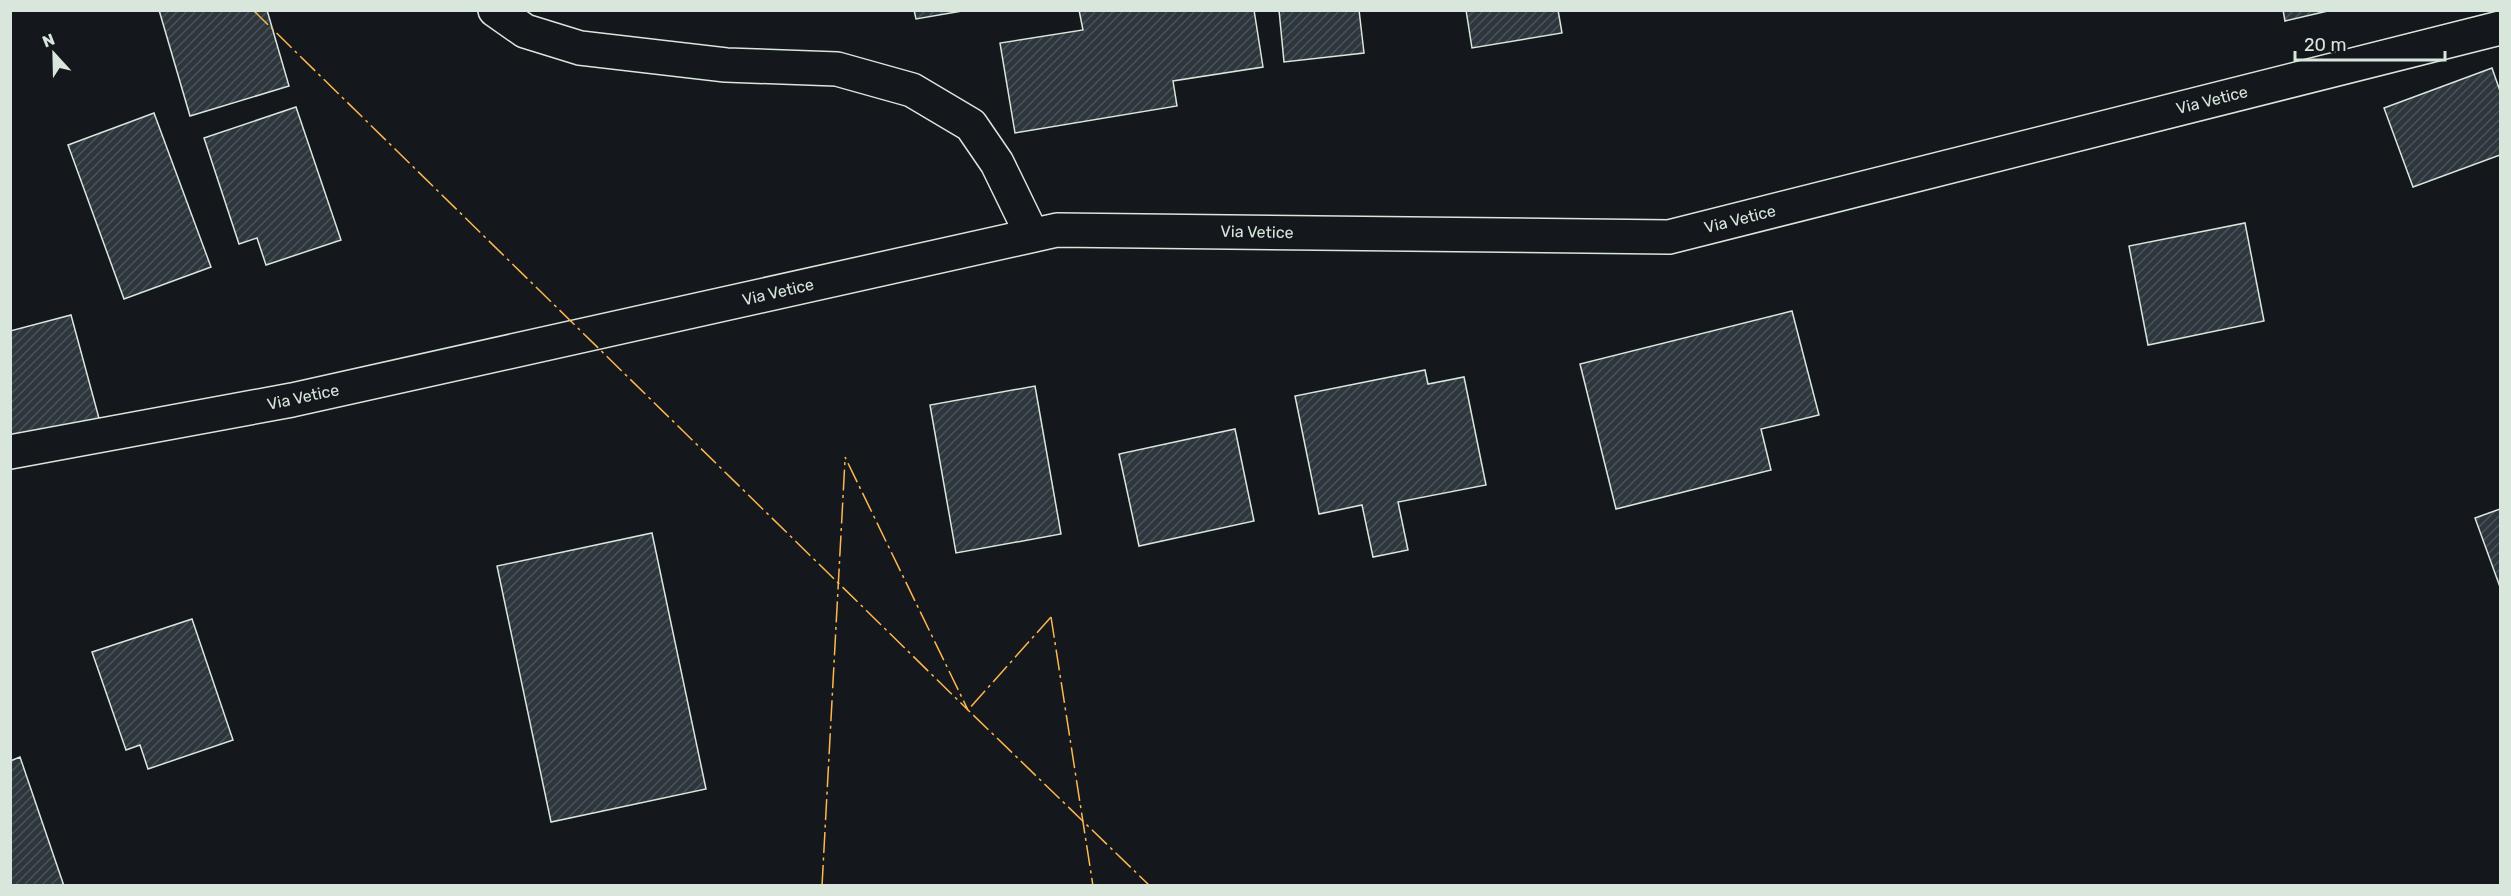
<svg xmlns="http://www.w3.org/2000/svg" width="2511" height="896" viewBox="0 0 2511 896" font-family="Rubik,sans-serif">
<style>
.building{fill:url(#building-hatch);stroke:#d8e6dc;stroke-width:1.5}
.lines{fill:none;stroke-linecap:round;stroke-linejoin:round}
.street-casing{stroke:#d8e6dc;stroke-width:36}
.street{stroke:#14181c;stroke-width:33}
.power{stroke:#ffb74d;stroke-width:1.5;stroke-dasharray:21 4.5 3 4.5;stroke-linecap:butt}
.labels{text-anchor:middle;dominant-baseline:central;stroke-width:4.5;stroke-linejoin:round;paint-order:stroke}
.street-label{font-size:16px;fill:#d8e6dc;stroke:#14181c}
</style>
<defs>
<pattern id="building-hatch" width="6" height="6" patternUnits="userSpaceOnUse" patternTransform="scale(1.5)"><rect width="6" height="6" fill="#2c363c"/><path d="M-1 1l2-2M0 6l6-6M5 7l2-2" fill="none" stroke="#4a5358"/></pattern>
</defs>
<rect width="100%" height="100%" fill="#14181c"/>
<!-- building -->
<g class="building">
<polygon points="159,10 267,10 289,86 190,116"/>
<polygon points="914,10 968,10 916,19"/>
<polygon points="1079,10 1254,10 1263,67 1173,81 1177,106 1015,133 1000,43 1083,30"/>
<polygon points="1279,10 1359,10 1364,53 1284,62"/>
<polygon points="1466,10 1558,10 1562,33 1472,48"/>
<polygon points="2283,10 2332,10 2285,21"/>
<polygon points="2492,68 2500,91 2500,155 2413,187 2384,108"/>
<polygon points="296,107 341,240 266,265 257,238 239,244 204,138"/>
<polygon points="154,113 211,267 124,299 68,145"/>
<polygon points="2245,223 2264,321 2148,345 2129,246"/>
<polygon points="1792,311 1819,415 1761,429 1771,470 1616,509 1580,364"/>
<polygon points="71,315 100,422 10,447 10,331"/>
<polygon points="1425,370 1428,384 1464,377 1486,485 1398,502 1408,550 1373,557 1362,505 1319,514 1295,396"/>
<polygon points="1035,386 1061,534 956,553 930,405"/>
<polygon points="1235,429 1254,521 1139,546 1119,454"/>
<polygon points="2500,509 2500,587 2475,518"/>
<polygon points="652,533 706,789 551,822 497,566"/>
<polygon points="192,619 233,740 148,769 140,745 126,750 92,652"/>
<polygon points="20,757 64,886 10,886 10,761"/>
</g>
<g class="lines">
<!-- street casing -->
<g class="street-casing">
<g id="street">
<polyline points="495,10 525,31 580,48 726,65 837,69 912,90 971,125 997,163 1032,235"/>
<polyline points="10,452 292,400 1057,230 1669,237 2500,28"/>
</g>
</g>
<!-- street -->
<use href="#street" class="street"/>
<!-- power -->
<g class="power">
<polyline points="253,10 968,710 845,457"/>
<polyline points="1051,617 968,710 1150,886"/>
<polyline points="1051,617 1093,886"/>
<polyline points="822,886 845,460"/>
</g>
</g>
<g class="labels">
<!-- street labels -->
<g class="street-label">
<text transform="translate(2212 100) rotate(-14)">Via Vetice</text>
<text transform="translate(1740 219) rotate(-14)">Via Vetice</text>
<text transform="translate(1257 232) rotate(1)">Via Vetice</text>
<text transform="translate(778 292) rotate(-13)">Via Vetice</text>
<text transform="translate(303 397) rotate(-12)">Via Vetice</text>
</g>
</g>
<!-- border -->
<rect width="2511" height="896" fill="none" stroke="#d8e6dc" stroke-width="24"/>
<!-- north arrow -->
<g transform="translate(54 54) rotate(338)" stroke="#14181c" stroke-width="4.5" paint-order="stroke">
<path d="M0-4.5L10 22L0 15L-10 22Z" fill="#d8e6dc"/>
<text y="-9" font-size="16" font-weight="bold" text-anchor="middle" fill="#d8e6dc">N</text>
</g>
<!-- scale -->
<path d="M2295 51v9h150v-9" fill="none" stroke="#d8e6dc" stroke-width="3"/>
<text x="2304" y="51" font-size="18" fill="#d8e6dc" stroke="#14181c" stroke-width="4.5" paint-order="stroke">20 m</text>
</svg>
